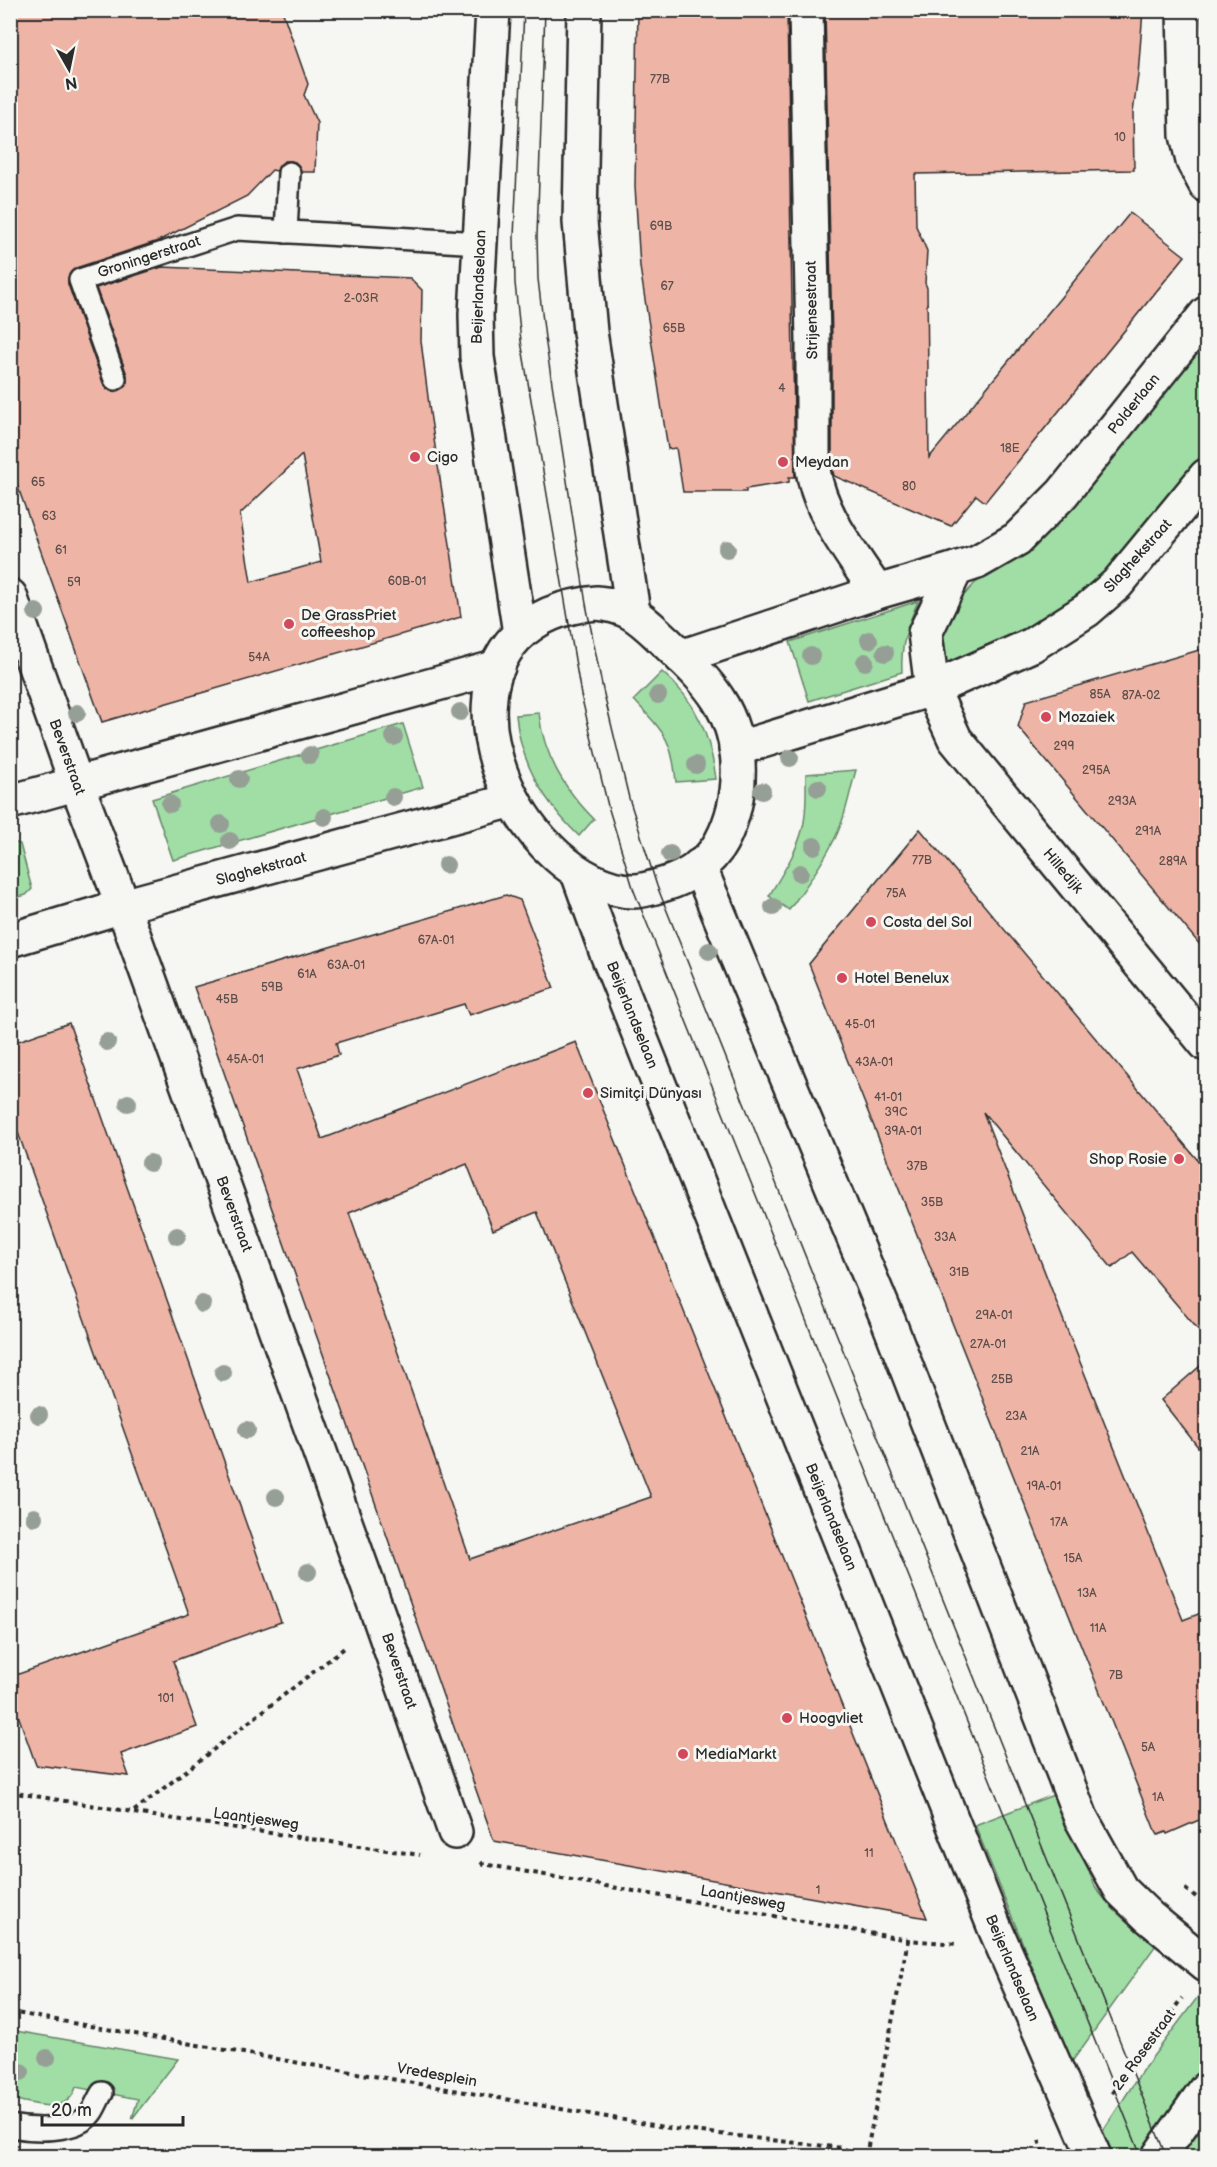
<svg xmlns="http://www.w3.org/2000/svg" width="1217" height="2167" viewBox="0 0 1217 2167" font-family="'Balsamiq Sans',sans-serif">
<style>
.green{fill:#a0dea6;stroke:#668468;stroke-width:1.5}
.building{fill:#eeb5a7;stroke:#2b2b2b;stroke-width:1.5;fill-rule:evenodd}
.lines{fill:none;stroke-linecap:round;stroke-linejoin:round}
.service-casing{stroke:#2b2b2b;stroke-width:26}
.minor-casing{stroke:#2b2b2b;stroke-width:38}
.tertiary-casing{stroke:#2b2b2b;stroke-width:38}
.secondary-casing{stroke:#2b2b2b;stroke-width:38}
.path{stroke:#2b2b2b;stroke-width:4;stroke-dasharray:4.5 4.5;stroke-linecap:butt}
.service{stroke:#f6f6f2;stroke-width:21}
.minor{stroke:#f6f6f2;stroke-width:33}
.tertiary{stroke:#f6f6f2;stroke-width:33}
.secondary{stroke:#f6f6f2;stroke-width:33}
.tram{stroke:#2b2b2b;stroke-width:1.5}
.tree{fill:#969f96}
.poi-dot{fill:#d1495b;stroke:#f6f6f2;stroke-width:2}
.labels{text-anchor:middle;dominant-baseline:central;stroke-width:6;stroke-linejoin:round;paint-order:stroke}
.number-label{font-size:12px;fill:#5c4e4a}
.street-label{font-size:15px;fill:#2b2b2b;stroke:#f6f6f2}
.poi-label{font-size:15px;fill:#2b2b2b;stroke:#f6f6f2;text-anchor:start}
</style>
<rect width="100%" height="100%" fill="#f6f6f2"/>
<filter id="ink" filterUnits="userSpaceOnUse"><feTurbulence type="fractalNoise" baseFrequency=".0167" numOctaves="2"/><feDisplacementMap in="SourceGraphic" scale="12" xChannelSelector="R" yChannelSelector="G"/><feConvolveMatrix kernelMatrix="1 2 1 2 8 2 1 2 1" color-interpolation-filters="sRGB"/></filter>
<g filter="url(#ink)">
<!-- green -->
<g class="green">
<polygon points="1206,336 1206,450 1120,555 1088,589 1031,629 988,650 937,667 940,641 947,618 958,602 975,583 1024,553"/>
<path d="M 918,601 C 908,625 900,646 902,672 L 809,701 L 790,642 Z"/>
<path d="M 662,672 C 697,701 710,736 716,779 L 676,782 C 672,737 663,732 634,700 Z"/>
<path d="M 539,713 C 543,754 565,790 594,819 L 579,836 C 545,803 520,764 516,715 Z"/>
<polygon points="403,724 423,787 173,860 152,799"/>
<path d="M 856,770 C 849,794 845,821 832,844 C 820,868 804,889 789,910 L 769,896 C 782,874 797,852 803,827 C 807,810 806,792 806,774 Z"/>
<polygon points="12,842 20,844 32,889 26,895 11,899"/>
<path d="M 1056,1794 L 1095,1886 C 1111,1911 1133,1927 1156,1945 L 1071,2063 L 975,1825 Z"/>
<polygon points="1206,1986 1206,2059 1145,2156 1109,2156 1100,2135 1142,2071"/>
<path d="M 10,2030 L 178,2059 L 132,2119 L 138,2099 L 76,2087 C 67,2117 33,2103 11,2099 Z"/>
<polygon points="1206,2109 1206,2156 1177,2156"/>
</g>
<!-- building -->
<g class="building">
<path d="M 10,10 L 282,10 L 308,84 L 304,95 L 317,123 L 315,172 L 301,172 L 295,162 L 284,161 L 277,171 L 272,170 L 247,196 L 158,241 L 76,268 L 68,277 L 68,284 L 103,383 L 107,389 L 113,392 L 124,388 L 127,382 L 127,375 L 96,288 L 162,267 L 410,278 L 422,290 L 421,341 L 430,413 L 461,617 L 102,722 L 10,465 ZM 302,455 L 321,562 L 251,582 L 240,514 Z"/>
<polygon points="638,10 787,10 795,477 789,477 789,482 746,489 746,492 683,492 676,448 668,449 640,267 635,186"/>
<polygon points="825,10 1143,10 1138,75 1133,113 1134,170 915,174 916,226 927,251 925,283 927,288 929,458 1130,213 1185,256 985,502 976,495 951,526 834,476 832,468 832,341"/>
<polygon points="1206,648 1206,952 1018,727 1026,701"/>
<polygon points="920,829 1206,1170 1206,1339 1132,1252 1112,1268 983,1112 1068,1332 1183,1620 1206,1611 1206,1817 1167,1834 1166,1832 1158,1835 1154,1828 809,964"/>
<path d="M 506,895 L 520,900 L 554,988 L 469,1015 L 464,1004 L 336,1043 L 339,1055 L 297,1069 L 322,1139 L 576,1042 L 927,1918 L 494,1841 L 194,987 ZM 467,1164 L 493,1230 L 537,1212 L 651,1497 L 470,1559 L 349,1213 Z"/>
<polygon points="69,1023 281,1622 173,1661 197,1727 121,1754 129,1776 36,1765 18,1715 10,1718 10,1677 189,1614 10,1110 10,1044"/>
<polygon points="1206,1361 1206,1457 1161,1400"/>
</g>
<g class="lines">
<!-- service casing -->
<g class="service-casing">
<g id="service">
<polyline points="286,232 289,173"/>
<polyline points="115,379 80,280 237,229 481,243"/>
<path d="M 10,2126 C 32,2130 76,2133 91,2113 C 95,2108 98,2099 102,2093"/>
</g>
</g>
<!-- minor casing -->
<g class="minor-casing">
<g id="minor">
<path d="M 806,10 L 813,341 L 813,470 C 820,515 853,555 877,592"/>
<polyline points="1184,10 1187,135 1193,161 1206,185"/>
<polyline points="1206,314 1062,494 1017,539 977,562 956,569 925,633 932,689 955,739 1206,1044"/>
<polyline points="10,596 76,782 123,906 380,1619 455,1832"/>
<polyline points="681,657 877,592 956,569"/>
<polyline points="736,749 932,689 1032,645 1087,610 1117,584 1206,476"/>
<polyline points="10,802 498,667"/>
<polyline points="10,940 123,906 513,800"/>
</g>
</g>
<!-- tertiary casing -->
<g class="tertiary-casing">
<g id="tertiary">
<polyline points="493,10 476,314 477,357 520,633"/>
<polyline points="584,10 580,222 590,332 633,612"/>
<path d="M 597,603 C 631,606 642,620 666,642 C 684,660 704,677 718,699 C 745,740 744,799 721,842 C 710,863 686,878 665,884 C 655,887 644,891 634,891 C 605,891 577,874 557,856 C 471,779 449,616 597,603 Z"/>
<polyline points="699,866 888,1320 1081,1818 1121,1890 1149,1917 1206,1964"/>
<polyline points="578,873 606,951 994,1926 1094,2156"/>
</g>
</g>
<!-- secondary casing -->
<g class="secondary-casing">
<polyline id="secondary" points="1159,2156 1206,2089"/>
</g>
<!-- path -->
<g class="path">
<polyline points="10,1792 133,1812 347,1646"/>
<polyline points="134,1813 420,1855"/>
<polyline points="481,1862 483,1864 908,1940 957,1944"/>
<polyline points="1185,1889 1206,1904"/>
<polyline points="10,2012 675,2129 842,2148 860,2156"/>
<polyline points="1112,2093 1182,1998"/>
<polyline points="1039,2140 1044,2156"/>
<polyline points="866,2156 908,1940"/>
</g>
<!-- service -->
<use href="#service" class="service"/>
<!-- minor -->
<use href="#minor" class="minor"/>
<!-- tertiary -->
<use href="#tertiary" class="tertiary"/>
<!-- secondary -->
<use href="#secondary" class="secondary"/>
<!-- tram -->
<g class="tram">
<polyline points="524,10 514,237 515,283 521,341 581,695 608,806 634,891 1141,2156"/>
<polyline points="545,10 537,236 538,279 545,338 586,604 603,690 629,798 657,886 1166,2156"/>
</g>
</g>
<!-- trees -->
<g class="tree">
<circle cx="727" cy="549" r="9"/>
<circle cx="36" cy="612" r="9"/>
<circle cx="869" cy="640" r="9"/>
<circle cx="885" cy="653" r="9"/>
<circle cx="811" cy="656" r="9"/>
<circle cx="865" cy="662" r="9"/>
<circle cx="658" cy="695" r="9"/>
<circle cx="460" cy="712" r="9"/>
<circle cx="77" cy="713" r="9"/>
<circle cx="394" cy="737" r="9"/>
<circle cx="310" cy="755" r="9"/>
<circle cx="790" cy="758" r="9"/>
<circle cx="696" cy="765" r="9"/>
<circle cx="239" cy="779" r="9"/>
<circle cx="818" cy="788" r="9"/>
<circle cx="762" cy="791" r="9"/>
<circle cx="393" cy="797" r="9"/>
<circle cx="170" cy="804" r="9"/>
<circle cx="324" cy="817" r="9"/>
<circle cx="221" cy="824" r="9"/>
<circle cx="230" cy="841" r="9"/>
<circle cx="814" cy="846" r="9"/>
<circle cx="670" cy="854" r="9"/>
<circle cx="446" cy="865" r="9"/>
<circle cx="800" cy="873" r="9"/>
<circle cx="773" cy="907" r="9"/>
<circle cx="709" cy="951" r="9"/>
<circle cx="107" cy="1042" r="9"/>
<circle cx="128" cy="1103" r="9"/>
<circle cx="150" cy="1163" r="9"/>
<circle cx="177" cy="1236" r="9"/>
<circle cx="202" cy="1304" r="9"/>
<circle cx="223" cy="1373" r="9"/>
<circle cx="39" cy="1415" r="9"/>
<circle cx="247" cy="1430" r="9"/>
<circle cx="276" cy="1497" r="9"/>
<circle cx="34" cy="1517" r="9"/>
<circle cx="308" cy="1572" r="9"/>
<circle cx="47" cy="2058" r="9"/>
<circle cx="21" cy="2072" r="9"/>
</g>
</g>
<!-- markers -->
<g class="poi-dot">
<circle cx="415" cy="457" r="6"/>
<circle cx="783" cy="462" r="6"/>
<circle cx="289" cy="624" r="6"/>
<circle cx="1046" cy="717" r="6"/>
<circle cx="871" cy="922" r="6"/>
<circle cx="842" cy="978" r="6"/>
<circle cx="588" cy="1093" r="6"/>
<circle cx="1179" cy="1159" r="6"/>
<circle cx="787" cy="1718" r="6"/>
<circle cx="683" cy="1754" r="6"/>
</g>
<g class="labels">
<!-- number labels -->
<g class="number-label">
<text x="660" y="79">77B</text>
<text x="1120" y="137">10</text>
<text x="661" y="226">69B</text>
<text x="667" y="286">67</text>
<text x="361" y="298">2-03R</text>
<text x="674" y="328">65B</text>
<text x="782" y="388">4</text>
<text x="1010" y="448">18E</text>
<text x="38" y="482">65</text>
<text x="909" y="486">80</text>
<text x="49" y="516">63</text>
<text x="61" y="550">61</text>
<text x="407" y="581">60B-01</text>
<text x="74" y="582">59</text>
<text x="259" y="657">54A</text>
<text x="1100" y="694">85A</text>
<text x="1141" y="695">87A-02</text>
<text x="1064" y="746">299</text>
<text x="1096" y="770">295A</text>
<text x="1122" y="801">293A</text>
<text x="1148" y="831">291A</text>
<text x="922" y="860">77B</text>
<text x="1173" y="861">289A</text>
<text x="896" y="893">75A</text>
<text x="436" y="940">67A-01</text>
<text x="346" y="965">63A-01</text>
<text x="307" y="974">61A</text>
<text x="272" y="987">59B</text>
<text x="227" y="999">45B</text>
<text x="860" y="1024">45-01</text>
<text x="245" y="1059">45A-01</text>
<text x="874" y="1062">43A-01</text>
<text x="888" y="1097">41-01</text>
<text x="896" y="1112">39C</text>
<text x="903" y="1131">39A-01</text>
<text x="917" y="1166">37B</text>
<text x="932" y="1202">35B</text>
<text x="945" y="1237">33A</text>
<text x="959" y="1272">31B</text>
<text x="994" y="1315">29A-01</text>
<text x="988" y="1344">27A-01</text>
<text x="1002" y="1379">25B</text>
<text x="1016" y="1416">23A</text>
<text x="1030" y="1451">21A</text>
<text x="1044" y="1486">19A-01</text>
<text x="1059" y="1522">17A</text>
<text x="1073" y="1558">15A</text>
<text x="1087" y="1593">13A</text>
<text x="1098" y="1628">11A</text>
<text x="1116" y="1675">7B</text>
<text x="166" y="1698">101</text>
<text x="1148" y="1747">5A</text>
<text x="1158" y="1797">1A</text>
<text x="869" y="1853">11</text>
<text x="818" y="1890">1</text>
</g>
<!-- street labels -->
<g class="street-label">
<text transform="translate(149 257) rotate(-18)">Groningerstraat</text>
<text transform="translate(479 287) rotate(-88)">Beijerlandselaan</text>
<text transform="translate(812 310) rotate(-91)">Strijensestraat</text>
<text transform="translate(1134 404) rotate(-51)">Polderlaan</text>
<text transform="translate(1138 556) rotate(-48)">Slaghekstraat</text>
<text transform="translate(67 757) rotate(70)">Beverstraat</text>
<text transform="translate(261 869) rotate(-15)">Slaghekstraat</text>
<text transform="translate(1063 871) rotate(50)">Hilledijk</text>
<text transform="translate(632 1015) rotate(68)">Beijerlandselaan</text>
<text transform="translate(234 1214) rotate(70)">Beverstraat</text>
<text transform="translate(831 1517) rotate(68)">Beijerlandselaan</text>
<text transform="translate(399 1671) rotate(71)">Beverstraat</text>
<text transform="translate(256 1819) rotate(8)">Laantjesweg</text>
<text transform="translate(743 1898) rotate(10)">Laantjesweg</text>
<text transform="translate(1012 1968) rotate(67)">Beijerlandselaan</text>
<text transform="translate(1144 2050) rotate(-54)">2e Rosestraat</text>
<text transform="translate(437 2075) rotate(10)">Vredesplein</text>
</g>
<!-- poi labels -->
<g class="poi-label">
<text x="427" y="457">Cigo</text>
<text x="795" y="462">Meydan</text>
<text x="301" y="615">De GrassPriet<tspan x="301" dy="17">coffeeshop</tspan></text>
<text x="1058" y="717">Mozaiek</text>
<text x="883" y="922">Costa del Sol</text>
<text x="854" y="978">Hotel Benelux</text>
<text x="600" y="1093">Simitçi Dünyası</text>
<text x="1167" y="1159" text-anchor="end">Shop Rosie</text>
<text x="799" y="1718">Hoogvliet</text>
<text x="695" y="1754">MediaMarkt</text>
</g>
</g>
<!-- margin -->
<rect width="1217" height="2167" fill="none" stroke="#f6f6f2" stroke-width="36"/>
<rect x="18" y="18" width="1181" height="2131" fill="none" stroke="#2b2b2b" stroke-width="2" filter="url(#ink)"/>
<!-- north arrow -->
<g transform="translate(69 69) rotate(171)" stroke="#f6f6f2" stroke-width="4.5" paint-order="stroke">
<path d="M0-4.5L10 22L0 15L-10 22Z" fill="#2b2b2b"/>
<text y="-9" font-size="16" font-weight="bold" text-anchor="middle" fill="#2b2b2b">N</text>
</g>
<!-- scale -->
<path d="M42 2116v9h141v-9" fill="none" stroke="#2b2b2b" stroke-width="3"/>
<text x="51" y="2116" font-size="18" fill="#2b2b2b" stroke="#f6f6f2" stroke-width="4.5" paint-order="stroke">20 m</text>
</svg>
